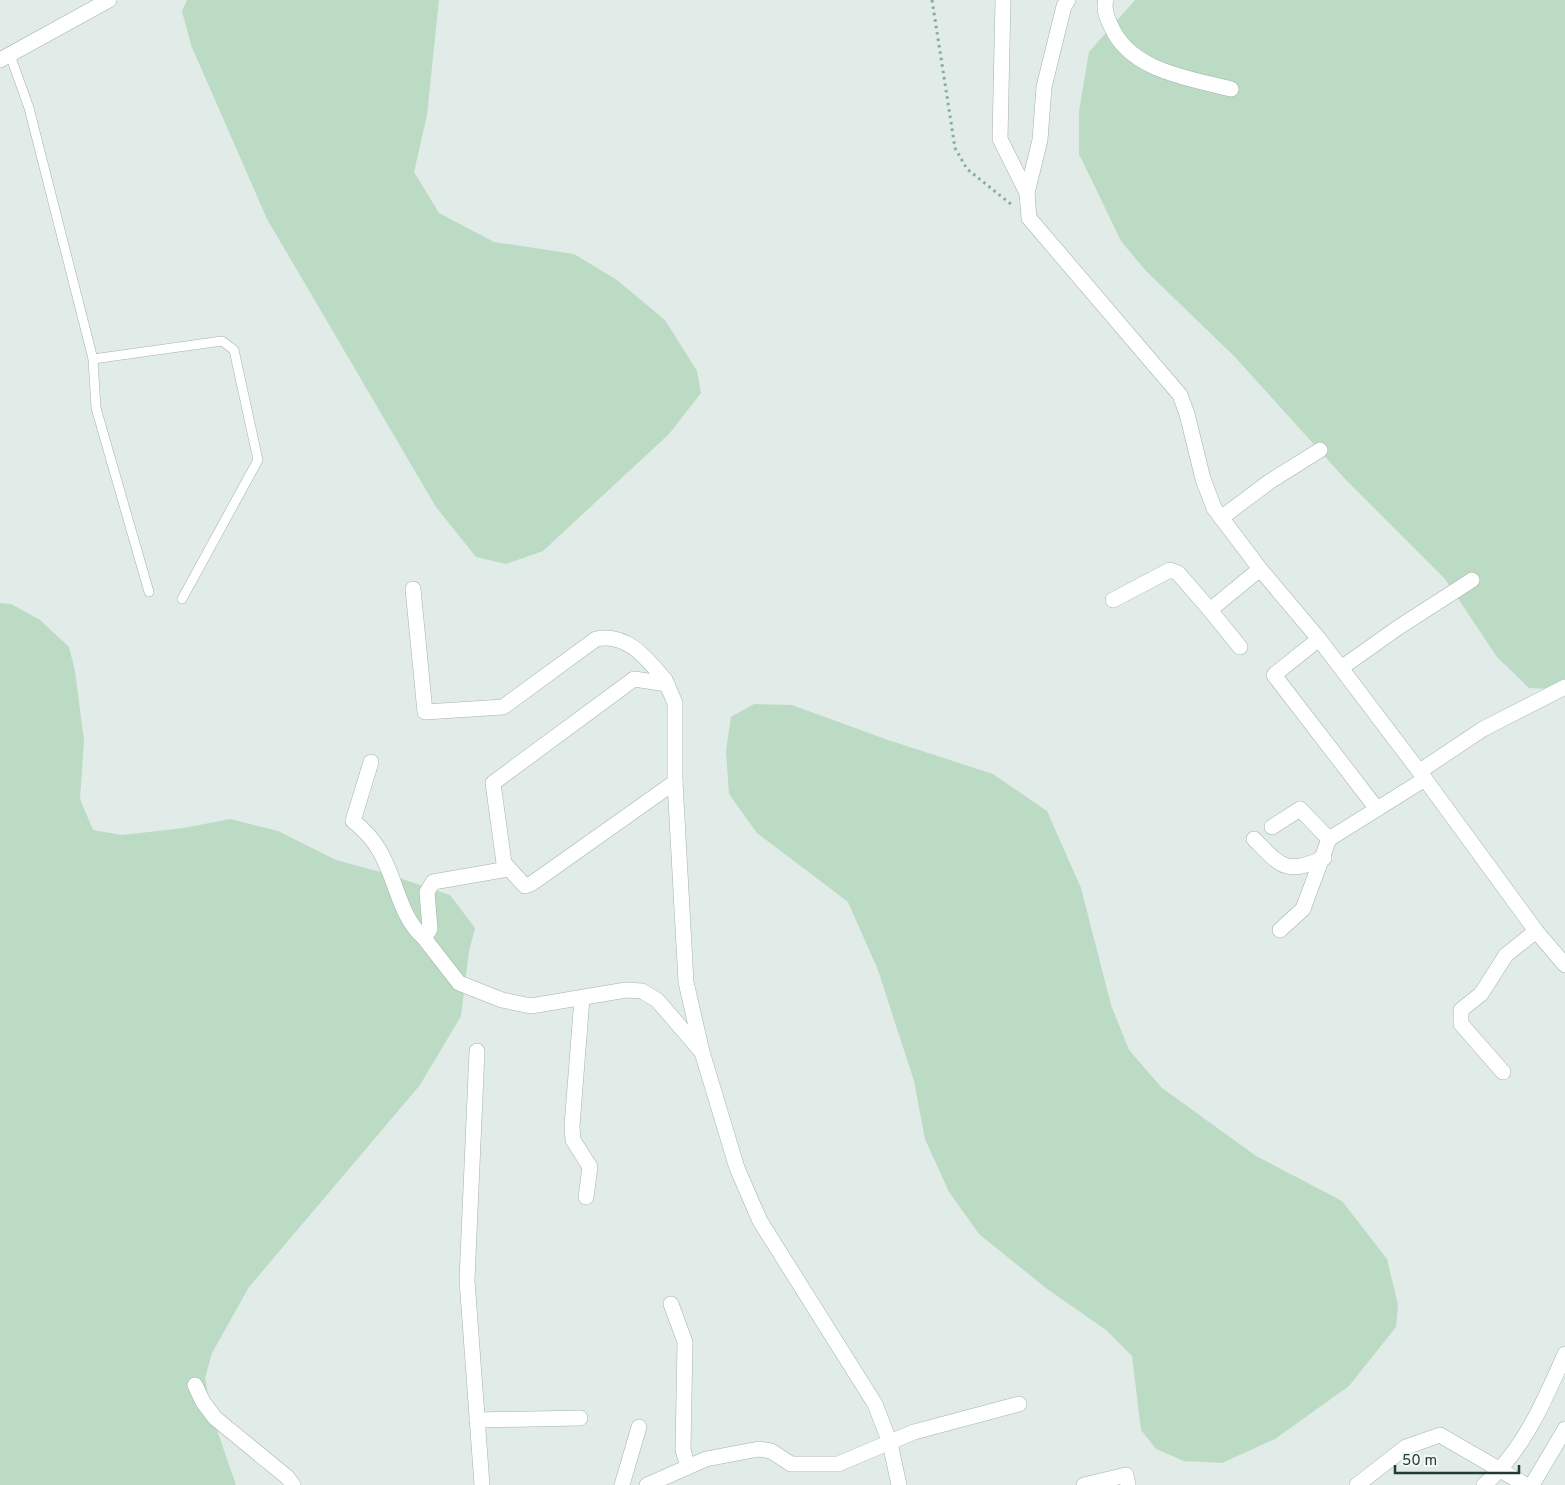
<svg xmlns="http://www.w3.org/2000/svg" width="1565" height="1485" viewBox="0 0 1565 1485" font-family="Overpass,sans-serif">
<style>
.green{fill:#bbdbc4}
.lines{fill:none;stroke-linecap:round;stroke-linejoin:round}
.lane-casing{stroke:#a4b3ae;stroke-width:10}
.street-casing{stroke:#a4b3ae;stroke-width:16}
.secondary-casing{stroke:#a0b6af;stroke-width:16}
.path{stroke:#83ada0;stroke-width:3;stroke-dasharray:2.5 4;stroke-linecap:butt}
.lane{stroke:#fff;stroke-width:9}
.street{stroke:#fff;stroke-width:15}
.secondary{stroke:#fff;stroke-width:15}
</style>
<rect width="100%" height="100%" fill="#e1ebe7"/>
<!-- green -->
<g class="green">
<polygon points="187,0 439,0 427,115 414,172 439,213 494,242 574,254 617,280 665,320 697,371 701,393 669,434 543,551 506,564 476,557 436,507 267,219 191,45 182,11"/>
<polygon points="1135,0 1565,0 1565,684 1553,689 1529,688 1497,657 1445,579 1347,481 1235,357 1146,271 1121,241 1079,154 1079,111 1089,52"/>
<polygon points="0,603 11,604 40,620 69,647 75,671 84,741 80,799 93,830 122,835 184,828 230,819 278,831 336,860 384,873 450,895 475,928 469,951 461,1016 420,1085 249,1287 212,1353 205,1378 212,1416 236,1485 0,1485"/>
<polygon points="754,704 792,705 888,740 993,774 1047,811 1081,888 1111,1005 1129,1050 1162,1088 1256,1156 1342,1201 1387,1259 1398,1305 1396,1327 1349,1386 1275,1439 1222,1463 1184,1461 1156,1449 1141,1430 1132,1356 1106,1330 1046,1288 979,1234 949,1192 925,1139 914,1081 878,970 848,902 757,833 729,794 726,751 731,717"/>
</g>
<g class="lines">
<!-- lane casing -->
<g class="lane-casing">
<g id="lane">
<polyline points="10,55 29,108 93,359 96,408 149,592"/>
<polyline points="93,359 222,341 234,350 258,460 182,599"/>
</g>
</g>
<!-- street casing -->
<g class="street-casing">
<g id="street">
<polyline points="1003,0 1000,139 1027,193"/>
<polyline points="1068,0 1064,6 1044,87 1040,140 1027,193 1029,218 1180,395 1187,414 1203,479 1214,508 1260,569 1319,639 1422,775 1536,931 1565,965"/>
<path d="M 1106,0 C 1103,9 1107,18 1111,26 C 1130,71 1189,78 1231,89"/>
<polyline points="0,60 109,0"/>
<polyline points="1221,518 1269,482 1320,450"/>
<path d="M 413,589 L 425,712 L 503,707 L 596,639 C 627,632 647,659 665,680"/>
<polyline points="1113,600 1170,570 1178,573 1210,610 1260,569"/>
<polyline points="1210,610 1240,647"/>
<polyline points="1319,639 1274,675 1377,809"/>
<polyline points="1341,668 1399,627 1472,580"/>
<polyline points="667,684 634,679 493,783 504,863 525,886 531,884 675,782"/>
<path d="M 371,762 L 353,821 C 399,855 390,908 424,938 L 430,929 L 427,892 L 433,882 L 508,869"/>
<polyline points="1420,771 1483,729 1565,687"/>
<polyline points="1272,827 1300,809 1329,839"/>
<path d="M 1254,839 C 1282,867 1285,875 1324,858"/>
<polyline points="1280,930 1303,909 1329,839 1425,779"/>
<polyline points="424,938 459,983 502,1000 531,1006 626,990 642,991 657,1000 702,1052"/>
<polyline points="582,998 572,1126 573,1140 590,1167 586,1197"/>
<polyline points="477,1051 467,1280 482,1485"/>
<polyline points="1503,1072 1461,1024 1461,1010 1481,994 1506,955 1536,931"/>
<polyline points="671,1304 685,1342 683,1450 688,1467"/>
<polyline points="195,1385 203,1402 215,1418 287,1477 293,1485"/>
<polyline points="477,1420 580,1418"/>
<polyline points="622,1485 639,1427"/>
<polyline points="647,1485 706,1459 759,1449 771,1451 791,1464 838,1464 914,1432 1019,1404"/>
<polyline points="1084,1485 1126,1475 1128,1485"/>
<polyline points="1357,1485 1406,1447 1440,1435 1526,1485"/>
<path d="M 1484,1485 C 1523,1451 1545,1400 1565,1354"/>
</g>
</g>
<!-- secondary casing -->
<g class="secondary-casing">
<g id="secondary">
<polyline points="665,680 675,703 675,782 686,982 702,1052 737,1168 760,1221 875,1404 890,1443 899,1485"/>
<polyline points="1532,1485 1565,1429"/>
</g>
</g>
<!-- path -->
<polyline class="path" points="932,0 955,148 967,169 1012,205"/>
<!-- lane -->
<use href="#lane" class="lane"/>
<!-- street -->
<use href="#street" class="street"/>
<!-- secondary -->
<use href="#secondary" class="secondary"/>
</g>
<!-- scale -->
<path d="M1395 1465v8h124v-8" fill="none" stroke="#223b35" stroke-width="2.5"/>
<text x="1402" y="1465" font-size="15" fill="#223b35" stroke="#f2f8f5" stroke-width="4" paint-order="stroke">50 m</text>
</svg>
